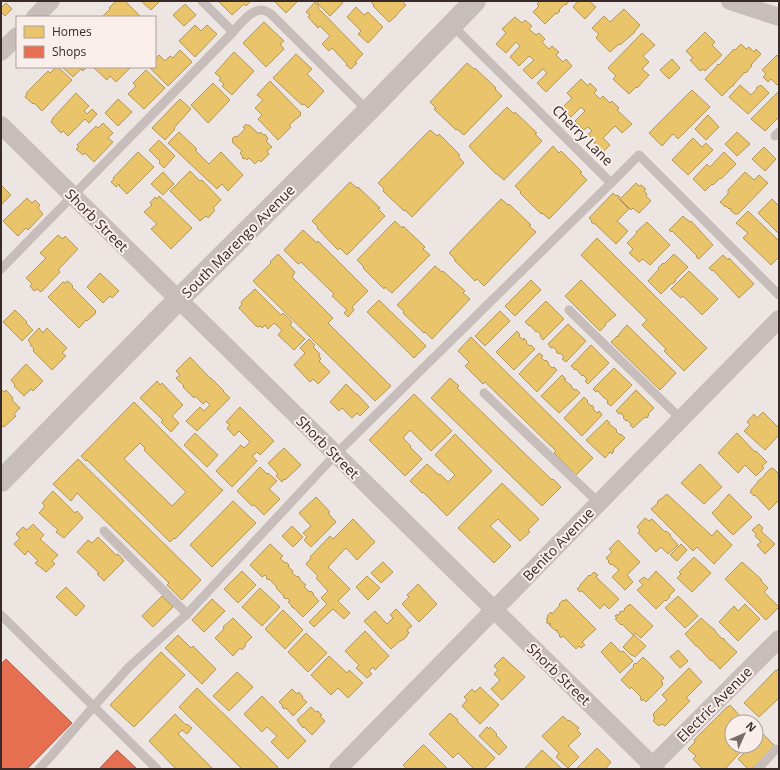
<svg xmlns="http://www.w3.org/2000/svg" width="780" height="770" viewBox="0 0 780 770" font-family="'Open Sans',sans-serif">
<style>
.homes{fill:#e9c46a;stroke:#b49656;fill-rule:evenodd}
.shops{fill:#e76f51;stroke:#b25a45}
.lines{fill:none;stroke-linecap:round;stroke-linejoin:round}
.service{stroke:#c7bdbb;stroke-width:9}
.minor{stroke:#c7bdbb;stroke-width:18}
.tertiary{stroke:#c7bdbb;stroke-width:22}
.labels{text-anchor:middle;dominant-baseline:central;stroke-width:4;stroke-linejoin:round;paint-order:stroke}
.street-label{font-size:14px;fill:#372a29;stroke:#f9eeea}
</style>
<rect width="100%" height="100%" fill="#ede5e2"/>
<!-- homes -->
<g class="homes">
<polygon points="116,1 125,1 141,17 102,17 110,9 109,8"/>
<polygon points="141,1 160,1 151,10"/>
<polygon points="218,1 251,1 246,6 244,4 232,15"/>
<polygon points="274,1 298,1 286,13"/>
<polygon points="319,1 341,1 343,3 330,16 317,3"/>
<polygon points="370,1 402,1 406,5 400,11 395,17 389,22 373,6 374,5"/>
<polygon points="540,1 569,1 566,5 565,4 559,10 560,11 557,14 556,13 545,24 533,12 539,6 537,4"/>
<polygon points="578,1 589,1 596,7 585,19 573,7"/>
<polygon points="315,2 319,7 318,8 363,54 355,62 357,63 351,69 346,65 347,64 332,48 329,51 322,44 330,36 320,26 318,28 308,17 310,15 306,12"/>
<polygon points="6,3 12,9 5,16 1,12 1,8"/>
<polygon points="185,4 196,15 184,26 173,15"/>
<polygon points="356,7 364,15 368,12 383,27 368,43 358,34 361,31 347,17"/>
<polygon points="624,9 640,25 635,31 635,32 620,45 619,44 610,52 596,38 599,34 592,28 604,16 610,22"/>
<polygon points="515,17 522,23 525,20 532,26 529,29 536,35 539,33 545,39 542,42 549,49 552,46 559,52 556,55 563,62 566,59 572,66 546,92 537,83 547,73 543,69 532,79 523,70 534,60 529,56 519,66 510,57 520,46 516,42 506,53 496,44 506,33 502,29"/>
<polygon points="264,22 284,41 280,44 284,49 266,67 243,43"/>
<polygon points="195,25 201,31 207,25 217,34 195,57 179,41"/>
<polygon points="705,32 715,42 712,45 722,55 705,71 703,69 700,71 690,60 693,58 686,51"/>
<polygon points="642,33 655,45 643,56 649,62 642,69 649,75 637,88 636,87 629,94 613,79 616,76 608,68"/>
<polygon points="741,44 746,49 749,47 754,52 756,49 761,54 751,65 752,66 748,70 748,71 746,73 745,72 734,84 734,85 732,87 732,86 722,96 705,79 716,67 718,64 719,65 734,49 735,50"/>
<polygon points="180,50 192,62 168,86 149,67 155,67 155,59 159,55 165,61 170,56 173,58"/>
<polygon points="234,52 254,71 232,95 222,86 224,84 219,80 221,78 215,73"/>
<polygon points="296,54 312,69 307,74 324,91 308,108 304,104 302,105 273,78"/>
<polygon points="777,55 779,58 779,83 777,85 771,79 768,82 763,77 766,74 762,70"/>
<polygon points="672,59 680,68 669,79 660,70"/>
<polygon points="467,63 474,69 475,68 496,88 495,89 502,96 464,135 457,129 456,130 434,109 436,108 430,102"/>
<polygon points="56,67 58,67 72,80 42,111 34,103 33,104 25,97 27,94 26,93 48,71 50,73"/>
<polygon points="62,67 87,67 83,71 81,69 73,77"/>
<polygon points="93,67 131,67 116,82 110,76 107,80"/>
<polygon points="146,70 165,88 144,109 128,94 136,86 133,83"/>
<polygon points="581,79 588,86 590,83 597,90 594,93 600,99 603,96 610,103 612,101 619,108 617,110 632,124 622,133 615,126 603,138 610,145 603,152 594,143 595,141 588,134 592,131 588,127 584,130 575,121 585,111 581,107 571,117 562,108 572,98 567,93"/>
<polygon points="270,81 301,113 300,114 301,115 289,125 291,127 278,140 258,119 262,115 255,108 263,100 257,95"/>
<polygon points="213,83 230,100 208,123 191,105"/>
<polygon points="740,85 751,95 757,89 756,88 759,86 760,86 761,85 769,93 748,114 729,97"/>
<polygon points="692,90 710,107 678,139 673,134 662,146 649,133"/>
<polygon points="779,91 779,117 765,131 751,119"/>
<polygon points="76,93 89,106 84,111 87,114 92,109 97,114 89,123 85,119 68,136 63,131 61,133 51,122 53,119 52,119"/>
<polygon points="118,99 132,112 118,126 105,113"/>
<polygon points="180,99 191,109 174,128 175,129 165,140 152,128"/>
<polygon points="507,107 514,114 515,112 537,133 535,134 542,141 504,180 497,174 496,174 475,153 469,146"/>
<polygon points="708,115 719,127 706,140 695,129"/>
<polygon points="103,123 113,133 108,138 113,142 94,162 85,153 83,155 76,149 79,147 77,145 96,126 98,128"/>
<polygon points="246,124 248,126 249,125 259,134 260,132 264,135 265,134 268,139 266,141 272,147 267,151 269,154 261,162 259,160 255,164 249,158 247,160 245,158 244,159 242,158 243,157 240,153 242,151 232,142 233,141 232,139 235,136 237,137 245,129 243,127"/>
<polygon points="430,130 437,136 439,134 460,155 458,156 464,163 412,217 405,210 404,211 383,191 384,189 378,183"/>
<polygon points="179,132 197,149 195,150 209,164 221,152 243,175 228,191 222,184 217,189 168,143"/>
<polygon points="737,132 750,144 737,156 725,144"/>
<polygon points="693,138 702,147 706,143 713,150 688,175 672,160"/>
<polygon points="159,140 175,156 164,168 159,163 160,161 149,150"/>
<polygon points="553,146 559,153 561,151 582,172 580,173 587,180 549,219 542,213 541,214 520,193 521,192 515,186"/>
<polygon points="764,147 776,159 765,171 752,159"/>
<polygon points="138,152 154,167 127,194 119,186 120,185 119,184 116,187 111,182 114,179 113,178"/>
<polygon points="724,152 736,164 721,179 720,178 713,185 712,184 705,191 693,179 707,164 710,167"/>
<polygon points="190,171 200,181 202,180 221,200 213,208 215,210 208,218 206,216 200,221 170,191"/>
<polygon points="163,172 174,184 163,195 151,184"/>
<polygon points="745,172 754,180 759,175 768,183 738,214 735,214 731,211 731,208 729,209 726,206 725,207 720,202 728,194 728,190"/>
<polygon points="350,182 357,188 358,187 380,208 378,209 385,216 347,255 340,248 338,250 317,228 318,227 312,221"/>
<polygon points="636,183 639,186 641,185 646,189 644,191 647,194 646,196 651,201 639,213 633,208 631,210 620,199"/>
<polygon points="1,185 11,195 1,205"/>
<polygon points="613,193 616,196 617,195 620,197 618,198 629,209 617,221 628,231 616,244 594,223 594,224 591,222 592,221 589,218"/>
<polygon points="159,196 192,228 171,249 151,229 157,224 144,212 152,205 150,203 155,197 157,199"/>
<polygon points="27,198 32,203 35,200 40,205 38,208 43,214 28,230 26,228 18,236 3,221"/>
<polygon points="501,199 508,205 509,204 531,225 529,226 536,232 484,286 477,279 475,281 454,260 455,259 449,253"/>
<polygon points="772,199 779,206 779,234 758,213"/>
<polygon points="748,211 779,241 779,257 771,265 743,238 748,233 736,223"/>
<polygon points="683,216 687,220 688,220 690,222 691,221 713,245 699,259 696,257 697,256 672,231 671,232 669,230"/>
<polygon points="395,221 402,228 403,226 425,247 423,249 430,255 392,293 385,287 384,289 363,268 364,267 357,260"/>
<polygon points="647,222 670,245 650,265 643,259 639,262 629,253 633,249 627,243 637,233 636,232"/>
<polygon points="303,230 317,243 318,241 368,291 352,307 354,310 348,317 344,313 347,310 332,296 334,294 301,262 298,264 284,250"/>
<polygon points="58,235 63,239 65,236 78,249 58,270 60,272 41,292 37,289 34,291 30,286 32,284 26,278 46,258 40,253"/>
<polygon points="597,238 707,348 684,371 664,351 666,349 642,325 647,320 581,255"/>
<polygon points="278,254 295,272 292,277 333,318 328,323 391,386 375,401 253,281 271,263 270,262"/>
<polygon points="674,254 688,267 675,280 676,281 672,284 672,283 661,294 648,281 659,269 658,268 663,263 664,264"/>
<polygon points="723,255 728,260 729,258 754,284 739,298 713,270 712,271 709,268"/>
<polygon points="435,266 442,272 443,271 465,291 463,293 470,299 432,339 425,332 424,333 403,313 404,311 397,305"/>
<polygon points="689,271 718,299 702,315 683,296 681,298 671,289"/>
<polygon points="100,273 119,291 112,298 110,296 103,303 87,287"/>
<polygon points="531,280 541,290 515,316 505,306"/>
<polygon points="581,280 616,315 605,324 606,325 600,331 565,296"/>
<polygon points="68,281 73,286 72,287 96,311 95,312 96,313 87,321 86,320 79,328 48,297 63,282 65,283"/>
<polygon points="255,289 281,315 283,313 292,322 290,325 305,339 294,350 278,335 282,330 274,323 268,329 265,325 262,328 260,326 259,327 256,326 239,308 242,304 241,302"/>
<polygon points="379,300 426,346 414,358 367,312"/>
<polygon points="546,301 564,319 543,340 540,336 541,335 537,331 536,332 530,325 529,326 525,322"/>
<polygon points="15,310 27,322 26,323 33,330 22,341 3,322"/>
<polygon points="500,311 510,321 485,346 475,336"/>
<polygon points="568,324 586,341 566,362 562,359 564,357 560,353 559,354 556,352 557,351 553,347 551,348 548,344"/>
<polygon points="627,325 676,373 660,390 611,342 617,336 618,337 619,334"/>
<polygon points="39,328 43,333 47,328 67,348 62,353 66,356 52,370 33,351 34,349 30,345 31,344 28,340"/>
<polygon points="517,331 520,335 519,336 523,340 524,338 527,342 526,343 530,346 531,345 535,349 514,370 496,352"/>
<polygon points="471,337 593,458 576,475 554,453 556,451 485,382 483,384 465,366 469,362 458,351"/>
<polygon points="309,339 315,345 313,347 320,354 319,356 321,359 319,361 330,372 318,384 313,379 310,382 294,365 305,353 300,348"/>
<polygon points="591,345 609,363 588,384 585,381 587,379 583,375 582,376 576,369 575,370 571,366"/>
<polygon points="539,353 543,356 541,358 545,361 546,360 549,363 548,364 552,368 554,367 557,370 537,392 519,374"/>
<polygon points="190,357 210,378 211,378 224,391 223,391 230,398 197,431 186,421 200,407 204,411 210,405 206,401 203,404 195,396 194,398 183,387 184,386 176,378 180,375 176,371"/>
<polygon points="26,364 43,381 33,391 31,389 24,396 14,386 15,385 11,380"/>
<polygon points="614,368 632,385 611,406 607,403 608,401 605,398 604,398 598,391 596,392 593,389"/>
<polygon points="562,375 566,379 564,380 572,386 571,387 575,390 576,389 580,393 559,413 541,396"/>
<polygon points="450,378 459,386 457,388 552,480 553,479 561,487 542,506 431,398"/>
<polygon points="157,381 160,385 162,383 183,405 172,416 179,423 171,432 161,422 163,420 140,398"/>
<polygon points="346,384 356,394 357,394 369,407 360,416 357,413 352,418 342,408 339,411 330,402"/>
<polygon points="1,389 4,392 6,390 13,398 12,400 20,408 14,414 16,416 4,427 2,426 1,426"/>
<polygon points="636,390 654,408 648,414 649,415 647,418 645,417 633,428 630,425 631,424 627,420 626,421 623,418 624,417 621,413 619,414 616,411"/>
<polygon points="414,394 452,431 431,451 410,430 403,438 411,446 410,447 422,459 405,476 369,440"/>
<polygon points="584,397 588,401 587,402 591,406 592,405 594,408 593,409 597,413 599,411 602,415 582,436 564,418"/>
<path d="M 134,402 L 220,488 L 223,490 L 175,539 L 174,538 L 170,542 L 87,460 L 86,461 L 81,456 ZM 140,443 L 145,448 L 144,450 L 186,492 L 172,506 L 124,459 Z"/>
<polygon points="240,407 274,441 260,455 257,452 252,456 257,461 232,487 216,471 241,445 244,448 250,442 239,431 234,436 227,428 230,425 226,422"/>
<polygon points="763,412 779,428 779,435 765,450 744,431 750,425 747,422 754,414 757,418"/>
<polygon points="607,420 610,423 609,424 617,430 616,431 620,435 621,434 625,438 613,450 614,451 612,454 610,452 605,458 586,440"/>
<polygon points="195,433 218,455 207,467 184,445"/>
<polygon points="737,433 755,452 756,451 767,462 762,466 764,468 756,476 745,465 738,473 718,453"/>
<polygon points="455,434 492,471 447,516 423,492 422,493 410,481 427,464 439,475 440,474 448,482 455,475 435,455"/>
<polygon points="284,448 301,465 285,480 284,479 282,482 276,476 278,474 268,463"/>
<polygon points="78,459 201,580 182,600 167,585 169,583 77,493 71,501 53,484"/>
<polygon points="700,464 722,487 704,504 681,483"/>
<polygon points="260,467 267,474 268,473 277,481 269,489 280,499 264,515 254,505 252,506 237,491"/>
<polygon points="773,468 779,474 779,500 769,510 755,495 754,496 750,492 751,491 751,490 758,482 757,482 765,475 765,474 770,469 771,469"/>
<polygon points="502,483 539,519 528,530 530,532 520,541 498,519 490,526 511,546 494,563 458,528"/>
<polygon points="53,491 75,513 77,511 83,518 64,538 56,532 58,530 39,513 45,506 42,503"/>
<polygon points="667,494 712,536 717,530 732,545 714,564 697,547 693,551 651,509 658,503 657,502 660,499 661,499"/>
<polygon points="729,494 752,517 733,535 723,525 712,513 720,505 720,504"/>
<polygon points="316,497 330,512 328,513 336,522 311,547 304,540 307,537 303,533 311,526 299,513"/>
<polygon points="233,501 256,523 212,567 190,545"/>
<polygon points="645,518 649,521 652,519 665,532 666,531 671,535 670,536 678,545 668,554 661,547 656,552 638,533 640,530 637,527"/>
<polygon points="353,519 375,542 357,560 346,548 344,550 328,567 350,589 338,601 350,613 344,619 333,609 314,627 309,622 327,604 321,598 328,591 316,578 318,576 306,564 311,558 310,557 330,536 333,539"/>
<polygon points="33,524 44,535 40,539 58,555 52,561 55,564 46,572 35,563 38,561 28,551 25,555 14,544 20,538 16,534 23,527 27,530"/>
<polygon points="759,524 763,528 761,531 775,544 765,554 757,545 761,542 755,536 756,534 752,530"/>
<polygon points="292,526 303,537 293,547 282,536"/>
<polygon points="98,537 116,555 118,554 124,561 104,581 97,574 99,573 77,552 88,540 92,543"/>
<polygon points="618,540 640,562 627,575 633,582 625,590 612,577 619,570 612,564 611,565 608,562 609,561 606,558 612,552 609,549"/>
<polygon points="270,544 283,556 280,558 285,563 286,562 289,565 288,566 293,571 292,573 297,577 298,576 300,579 300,580 306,585 304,587 310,592 311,591 314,594 313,595 319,601 303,617 294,608 293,608 291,606 292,606 288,602 290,601 287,598 286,599 283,597 284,596 276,588 277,587 269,579 268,580 266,578 267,577 265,575 262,577 250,565"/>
<polygon points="681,544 687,550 677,561 670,555"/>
<polygon points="694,557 711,573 692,592 677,578 681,574 679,572"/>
<polygon points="383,562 393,572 381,583 371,573"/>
<polygon points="742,562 762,580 761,581 768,588 764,592 779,607 766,620 725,579"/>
<polygon points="242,571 256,585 238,603 224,589"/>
<polygon points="656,571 675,590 669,596 670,597 666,601 665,600 656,609 637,590 643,585 639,581 644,577 648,580"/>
<polygon points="594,572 598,575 596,577 619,599 609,609 604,604 600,609 582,591 580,592 577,589 581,585 580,585 589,575 590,576"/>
<polygon points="367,576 380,588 368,600 356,587"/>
<polygon points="418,584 437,604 419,622 402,604 409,597 407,595"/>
<polygon points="66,587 85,606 76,616 56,597"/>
<polygon points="260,588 280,607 262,626 242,607"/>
<polygon points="162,596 173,607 153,627 142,616"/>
<polygon points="678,596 698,616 685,628 665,608"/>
<polygon points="212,599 225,611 204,632 192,620"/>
<polygon points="566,599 596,629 582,642 585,645 581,648 579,646 576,649 563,636 561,638 559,636 560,635 557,632 558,631 557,630 556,631 549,625 551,624 550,623 548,624 546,622 548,621 546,619 548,617 547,616 551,612 552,614 560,605 559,604 563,600 565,601"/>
<polygon points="630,604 653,626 641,638 635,633 633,635 622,624 621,625 615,619 617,618 615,616 617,614 618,616 620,614 619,613 621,611 623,612 625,609 624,609 628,605 629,606"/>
<polygon points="745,604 760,619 738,641 719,622 734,606 738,611"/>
<polygon points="396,609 412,626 407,630 409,633 407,635 407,636 404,639 402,640 401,641 400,641 391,649 364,621 375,611 387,624 393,618 390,615"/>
<polygon points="283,610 303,630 285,649 265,629"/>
<polygon points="233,618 252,637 245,644 246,645 242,650 240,648 233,656 215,638 224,629 223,627"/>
<polygon points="701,618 712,628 713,628 715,630 715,631 722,639 723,638 725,640 725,641 737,652 720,669 712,660 711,661 697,646 696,646 685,634"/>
<polygon points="365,631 389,656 375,670 373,667 369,671 372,674 367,678 356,668 359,665 345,651"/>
<polygon points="306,633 327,653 308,672 288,652"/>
<polygon points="178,635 191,648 193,646 216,669 202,684 165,648"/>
<polygon points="634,635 646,646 635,657 632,655 631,655 623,647"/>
<polygon points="611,642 621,652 623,651 633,661 620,673 601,652"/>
<polygon points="678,650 688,661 680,668 670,657"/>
<polygon points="161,652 185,675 134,727 110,705"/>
<polygon points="329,656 347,673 349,670 363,683 348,698 338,688 331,695 311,675"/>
<polygon points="503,657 525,677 502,700 491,689 500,680 494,674 498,670 494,666"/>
<polygon points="643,657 664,678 661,681 663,683 662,684 663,685 646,702 643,699 642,701 640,699 641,697 631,687 630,689 621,680 634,666 633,665 635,663 636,664"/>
<polygon points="689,668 702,682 686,698 690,701 665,726 662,724 659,726 653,721 655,718 653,716 654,715 653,714 667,700 662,695"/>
<polygon points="779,668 779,698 759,717 744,703 776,670 776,671"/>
<polygon points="237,672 253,687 229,711 213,696"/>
<polygon points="480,687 499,705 480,724 462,706 467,700 464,697 472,689 475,692"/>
<polygon points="197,688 278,767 276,769 242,769 179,707"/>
<polygon points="292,689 297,694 299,692 303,697 302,698 307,702 293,716 286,708 284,709 282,707 283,706 279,702"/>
<polygon points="262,696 306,741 288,759 271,742 277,736 267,727 262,732 244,714"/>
<polygon points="730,705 742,718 738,722 732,722 732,746 746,746 725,769 703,769 693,759 696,756 688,749 695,742 694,740 727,707 728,707"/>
<polygon points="311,707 316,712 318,711 322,715 320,716 325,721 312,735 304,727 303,728 297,720"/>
<polygon points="450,713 458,720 457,721 495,758 484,769 474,769 458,753 453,758 429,734"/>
<polygon points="175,714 186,725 187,724 192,728 187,734 182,730 178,734 213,769 176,769 149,741"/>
<polygon points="563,716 568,721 569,720 579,728 577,730 581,734 568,746 579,757 568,768 556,757 559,753 542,736"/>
<polygon points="487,727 489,729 490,727 497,734 496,735 507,747 499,755 479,736"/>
<polygon points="763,734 775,746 752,769 748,769 738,759 751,746 756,746 756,741"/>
<polygon points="423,745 424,745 448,769 407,769 403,765"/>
<polygon points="597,748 611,762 606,768 607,769 578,769 577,768"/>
<polygon points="542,750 562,769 525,769 525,768"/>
</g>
<!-- shops -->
<g class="shops">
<polygon points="6,659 72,723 27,769 1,769 1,664"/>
<polygon points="117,750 137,769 99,769"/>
</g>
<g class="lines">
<!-- service -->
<g class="service">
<polyline points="202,1 233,32"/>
<polyline points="452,25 611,183 639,155 779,295"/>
<polyline points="775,136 779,132"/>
<path d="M 1,269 L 233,32 C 239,25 251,10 261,10 C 265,10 268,12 271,14 L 368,111"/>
<polyline points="569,310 681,419"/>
<polyline points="484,393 599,503"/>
<polyline points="104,531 187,614"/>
<polyline points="1,615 157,769"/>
<polyline points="39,769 51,756 94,706 129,667 187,614 336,454 611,183"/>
<polyline points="758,769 776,749"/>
</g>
<!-- minor -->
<g class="minor">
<polyline points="730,1 779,17"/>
<polyline points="35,17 51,1"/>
<polyline points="1,52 17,36"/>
<polyline points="1,125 656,769"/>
<polyline points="338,769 779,319"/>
<polyline points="649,769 779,639"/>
</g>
<!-- tertiary -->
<polyline class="tertiary" points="1,481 178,300 368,111 475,1"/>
</g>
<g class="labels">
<!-- street labels -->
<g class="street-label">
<text transform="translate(583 135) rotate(45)">Cherry Lane</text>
<text transform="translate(97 220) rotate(45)">Shorb Street</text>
<text transform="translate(238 241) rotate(-45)">South Marengo Avenue</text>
<text transform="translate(328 447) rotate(45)">Shorb Street</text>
<text transform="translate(558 544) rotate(-46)">Benito Avenue</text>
<text transform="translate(559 674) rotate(44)">Shorb Street</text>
<text transform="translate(714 704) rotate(-45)">Electric Avenue</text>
</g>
</g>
<!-- border -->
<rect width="780" height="770" fill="none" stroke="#372a29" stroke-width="4"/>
<!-- legend -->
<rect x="16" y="16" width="140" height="52" fill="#f9eeea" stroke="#aba09d"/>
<rect x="24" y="26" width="20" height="12" fill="#e9c46a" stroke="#aba09d"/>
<text x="52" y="36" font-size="12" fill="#372a29">Homes</text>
<rect x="24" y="46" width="20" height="12" fill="#e76f51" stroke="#aba09d"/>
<text x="52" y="56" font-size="12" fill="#372a29">Shops</text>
<!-- north arrow -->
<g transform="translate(744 734) rotate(45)"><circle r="19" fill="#f9eeea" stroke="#aba09d"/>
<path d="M0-3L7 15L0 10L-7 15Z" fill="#776b6a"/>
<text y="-6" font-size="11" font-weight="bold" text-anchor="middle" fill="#372a29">N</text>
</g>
</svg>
